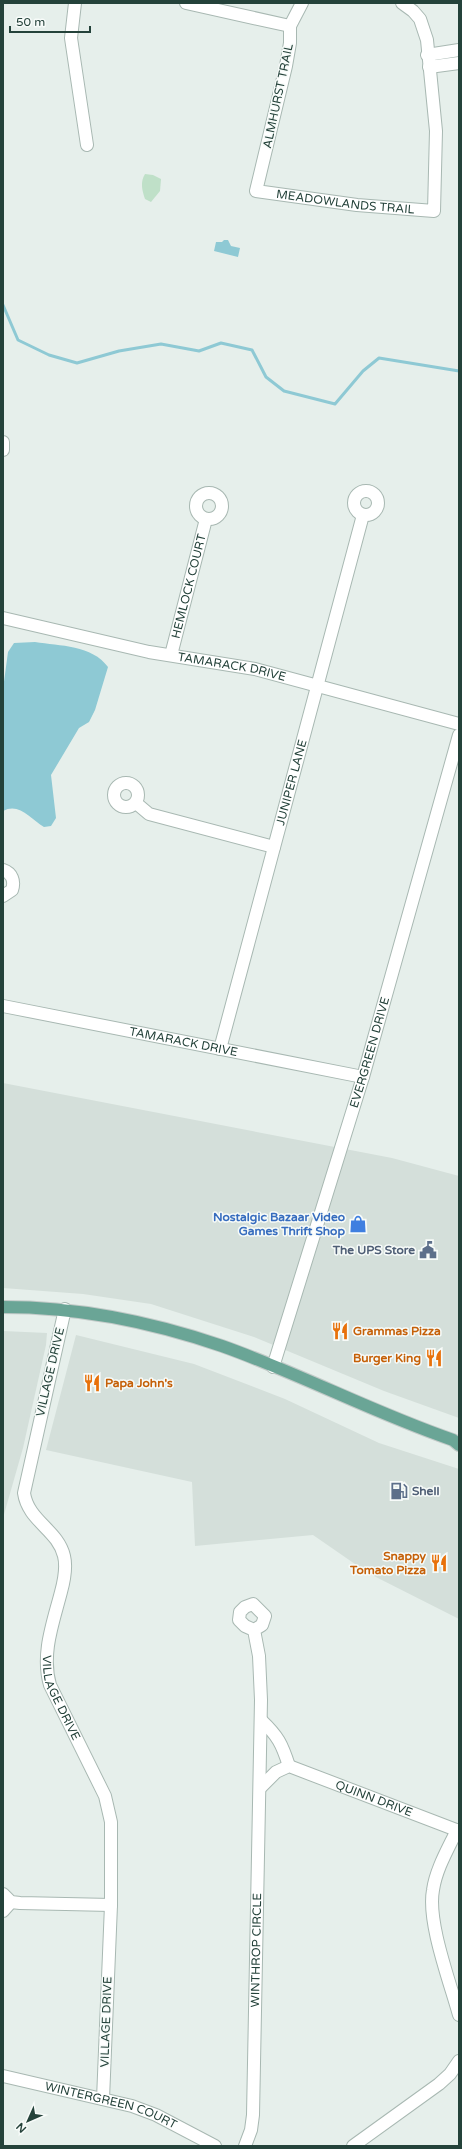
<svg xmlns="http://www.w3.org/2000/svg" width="462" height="2149" viewBox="0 0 462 2149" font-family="'Varela Round',sans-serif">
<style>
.built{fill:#d4dfda}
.green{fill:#bfe0c8}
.water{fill:#8ec9d4}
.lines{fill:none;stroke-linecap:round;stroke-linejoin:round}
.stream{stroke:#8ec9d4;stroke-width:3}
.minor-casing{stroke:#a8b8b2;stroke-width:14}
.major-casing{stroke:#c2cac8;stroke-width:14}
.minor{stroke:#fff;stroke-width:12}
.major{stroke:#6aa596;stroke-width:12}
.labels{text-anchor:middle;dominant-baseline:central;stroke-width:3;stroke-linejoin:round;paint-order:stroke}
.street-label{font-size:12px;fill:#24423a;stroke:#f7fbf9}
.shop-label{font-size:12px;font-weight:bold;fill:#366cbe;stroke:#f7fbf9;text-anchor:end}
.service-label{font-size:12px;font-weight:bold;fill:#4e5e75;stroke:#f7fbf9;text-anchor:end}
.food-label{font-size:12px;font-weight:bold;fill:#c56008;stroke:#f7fbf9;text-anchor:start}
</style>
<rect width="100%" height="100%" fill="#e6efeb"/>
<!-- built -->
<g class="built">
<polygon points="3,1083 392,1158 459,1176 459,1418 384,1391 254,1337 151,1304 83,1294 3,1288"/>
<polygon points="3,1331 47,1333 46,1345 23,1448 3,1518"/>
<polygon points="76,1335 194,1364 285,1399 379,1443 459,1469 459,1619 368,1573 313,1535 195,1546 192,1482 46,1450"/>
</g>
<!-- green -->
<path class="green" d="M 145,174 L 153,175 L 161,179 L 160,191 L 151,202 L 145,199 C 142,190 140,182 145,174 Z"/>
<!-- water -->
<g class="water">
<polygon points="224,240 228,240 231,246 240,248 238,257 214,251 216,242 222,242"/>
<path d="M 35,642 C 60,646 92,645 108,667 L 95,710 L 89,722 L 79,728 L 51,775 L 56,818 L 51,826 L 44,827 C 31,819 19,802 3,811 L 3,689 L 8,652 L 14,643 Z"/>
</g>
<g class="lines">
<!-- stream -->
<polyline class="stream" points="3,305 18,340 49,355 77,363 119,351 161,344 199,351 221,343 252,350 266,377 284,391 335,404 363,371 379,358 459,371"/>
<!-- minor casing -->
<g class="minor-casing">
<g id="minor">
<polyline points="75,3 71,38 87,145"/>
<polyline points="186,3 290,26"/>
<path id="s1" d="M 302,3 L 290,26 L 290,43 L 286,66 L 256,191 L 357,205 L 434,211 L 436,131 L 427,40 L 420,19 L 413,11 L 402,3"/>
<polyline points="427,55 459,50"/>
<polyline points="429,67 459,63"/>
<polyline points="3,442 3,450"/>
<circle cx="366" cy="503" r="12"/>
<circle cx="209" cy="506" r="13"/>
<path id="s2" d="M 3,618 L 149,652 L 255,669 L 459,724"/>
<path id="s3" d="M 171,655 L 206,519"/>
<circle cx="126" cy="795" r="12"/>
<polyline points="136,803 149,814 274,847"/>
<path d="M 3,870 C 12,873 15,881 12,890 L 3,896"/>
<path id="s4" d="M 3,1006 L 363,1077"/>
<path id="s5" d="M 220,1049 L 363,515"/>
<path id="s6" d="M 65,1309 L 24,1493 C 28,1521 58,1530 64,1556 C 67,1568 64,1581 61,1592 C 53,1623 41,1654 50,1685 L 105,1796 L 111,1822 L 111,1905 L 103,2099"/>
<path id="s7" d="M 273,1367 L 363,1077 L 459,735"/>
<path d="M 261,1720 C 278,1736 282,1744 289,1766"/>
<path id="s8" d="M 260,1788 L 276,1772 L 289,1766 L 459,1831"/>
<path d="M 457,1830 C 448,1849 436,1869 433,1890 C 427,1922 450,1982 459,2015"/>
<polyline points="3,1894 11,1902 20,1903 111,1905"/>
<polyline points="3,1911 11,1902"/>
<path id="s9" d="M 3,2076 L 132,2106 L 156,2115 L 215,2146"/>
<path id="s10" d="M 245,2146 L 251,2130 L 253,2115 L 261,1700 L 259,1656 L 254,1630 L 262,1625 L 265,1616 L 253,1604 L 245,1607 L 240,1612 L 239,1620 L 245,1626 L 254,1630"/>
<polyline points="353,2146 439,2084 450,2074 459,2061"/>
</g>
</g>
<!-- major casing -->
<g class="major-casing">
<path id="major" d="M 3,1307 C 78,1307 152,1322 222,1346 C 301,1374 374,1413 453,1440 L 459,1445"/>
</g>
<!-- minor -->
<use href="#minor" class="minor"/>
<!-- major -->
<use href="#major" class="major"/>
</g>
<!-- icons -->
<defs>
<g id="shop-bare" transform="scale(1.38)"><path d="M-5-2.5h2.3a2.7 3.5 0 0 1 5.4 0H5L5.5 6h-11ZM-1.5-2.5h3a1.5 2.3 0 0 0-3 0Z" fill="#3f7fe0" stroke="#f7fbf9" stroke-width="2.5" paint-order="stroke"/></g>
<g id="civic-bare" transform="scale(1.38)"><path d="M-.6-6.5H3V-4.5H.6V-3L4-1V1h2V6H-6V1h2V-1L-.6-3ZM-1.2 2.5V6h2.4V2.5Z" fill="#5c6f8a" stroke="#f7fbf9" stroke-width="2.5" paint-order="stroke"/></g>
<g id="restaurant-bare" transform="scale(1.38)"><path d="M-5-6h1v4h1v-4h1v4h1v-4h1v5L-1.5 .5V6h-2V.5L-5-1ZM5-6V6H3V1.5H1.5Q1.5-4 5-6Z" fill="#e8710a" stroke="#f7fbf9" stroke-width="2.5" paint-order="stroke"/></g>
<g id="fuel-bare" transform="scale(1.38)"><path d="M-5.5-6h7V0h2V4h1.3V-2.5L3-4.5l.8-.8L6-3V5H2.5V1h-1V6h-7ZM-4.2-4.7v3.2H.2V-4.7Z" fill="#5c6f8a" stroke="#f7fbf9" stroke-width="2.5" paint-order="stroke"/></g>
</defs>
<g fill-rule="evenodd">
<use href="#shop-bare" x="358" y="1224"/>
<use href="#civic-bare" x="428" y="1250"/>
<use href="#restaurant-bare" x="340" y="1331"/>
<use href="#restaurant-bare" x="434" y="1358"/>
<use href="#restaurant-bare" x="92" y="1383"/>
<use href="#fuel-bare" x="399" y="1491"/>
<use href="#restaurant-bare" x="439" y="1563"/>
</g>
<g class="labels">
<!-- street labels -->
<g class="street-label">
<text transform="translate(278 96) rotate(-78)">ALMHURST TRAIL</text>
<text stroke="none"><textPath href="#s1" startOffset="285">MEADOWLANDS TRAIL</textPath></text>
<text stroke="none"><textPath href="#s3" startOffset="71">HEMLOCK COURT</textPath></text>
<text stroke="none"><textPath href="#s2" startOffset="234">TAMARACK DRIVE</textPath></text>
<text stroke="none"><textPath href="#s5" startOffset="276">JUNIPER LANE</textPath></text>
<text stroke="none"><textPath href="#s4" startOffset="184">TAMARACK DRIVE</textPath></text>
<text stroke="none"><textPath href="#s7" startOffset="329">EVERGREEN DRIVE</textPath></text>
<text transform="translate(50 1372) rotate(-77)">VILLAGE DRIVE</text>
<text stroke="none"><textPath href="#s6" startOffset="411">VILLAGE DRIVE</textPath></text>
<text stroke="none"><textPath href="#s8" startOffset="128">QUINN DRIVE</textPath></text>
<text stroke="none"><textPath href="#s10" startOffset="197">WINTHROP CIRCLE</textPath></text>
<text transform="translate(106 2022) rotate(-88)">VILLAGE DRIVE</text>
<text stroke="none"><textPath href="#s9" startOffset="112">WINTERGREEN COURT</textPath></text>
</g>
<!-- shop labels -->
<g class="shop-label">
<text x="345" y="1217">Nostalgic Bazaar Video<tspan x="345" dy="14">Games Thrift Shop</tspan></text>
</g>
<!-- service labels -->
<g class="service-label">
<text x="415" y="1250">The UPS Store</text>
<text x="412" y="1491" text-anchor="start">Shell</text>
</g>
<!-- food labels -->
<g class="food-label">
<text x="353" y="1331">Grammas Pizza</text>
<text x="421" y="1358" text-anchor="end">Burger King</text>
<text x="105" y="1383">Papa John's</text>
<text x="426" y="1556" text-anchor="end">Snappy<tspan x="426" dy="14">Tomato Pizza</tspan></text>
</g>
</g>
<!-- border -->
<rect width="462" height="2149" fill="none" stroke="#24423a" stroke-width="8"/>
<!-- north arrow -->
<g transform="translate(28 2121) rotate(225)" stroke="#f7fbf9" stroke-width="3" paint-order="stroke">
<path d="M0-3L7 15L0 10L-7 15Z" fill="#24423a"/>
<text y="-6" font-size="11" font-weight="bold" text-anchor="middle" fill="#24423a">N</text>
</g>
<!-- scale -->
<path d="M10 26v6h80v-6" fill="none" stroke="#24423a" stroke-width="2"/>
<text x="16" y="26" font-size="12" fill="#24423a" stroke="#f7fbf9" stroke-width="3" paint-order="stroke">50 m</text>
</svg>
